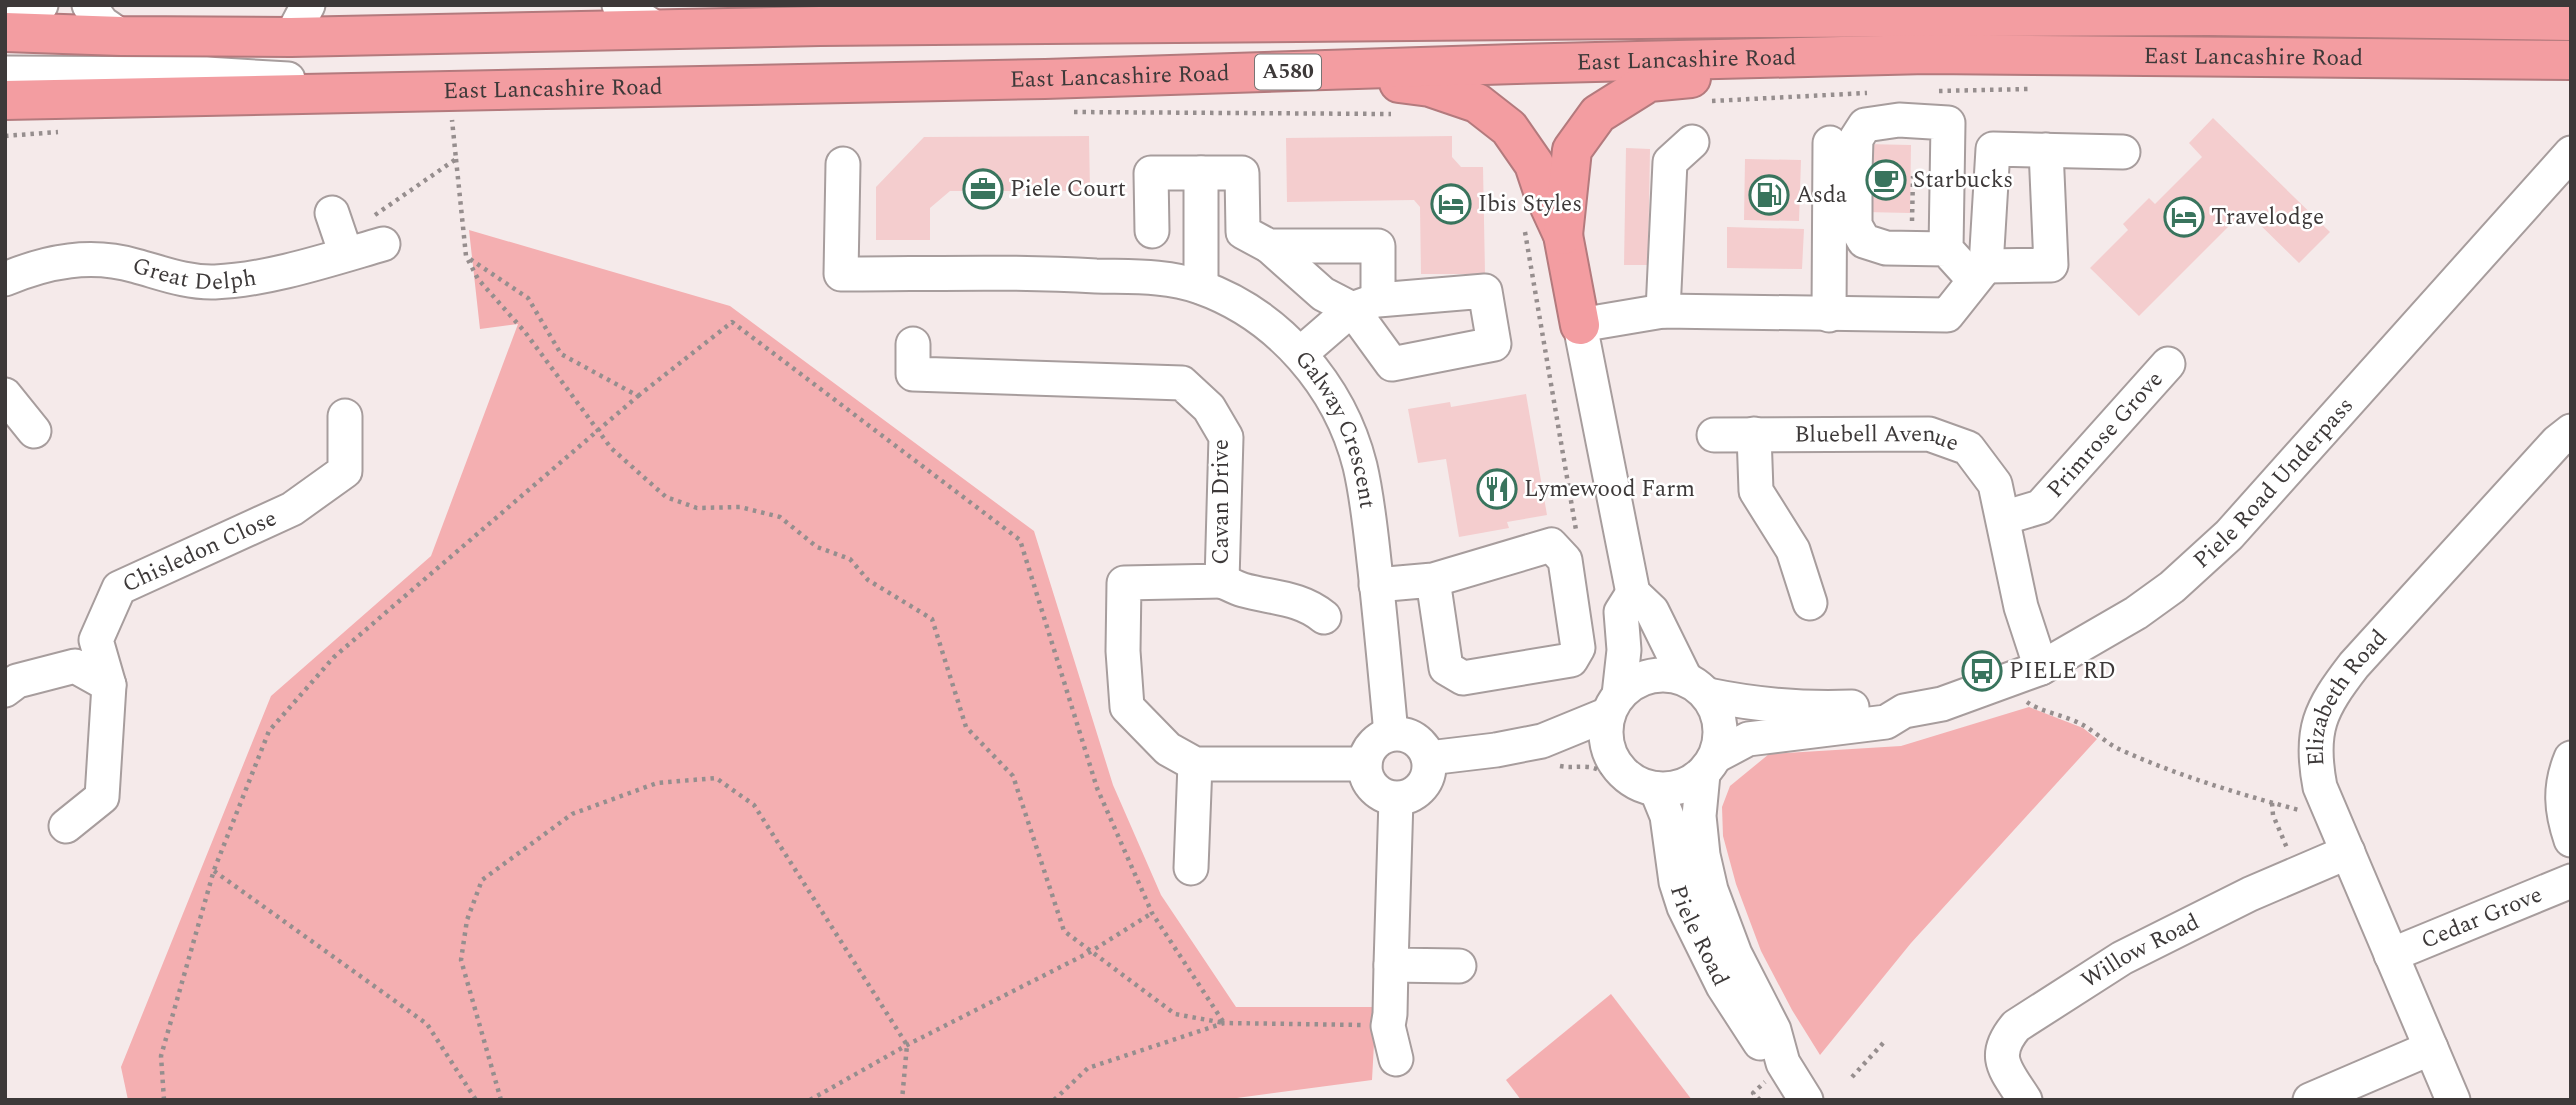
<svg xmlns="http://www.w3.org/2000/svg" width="2576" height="1105" viewBox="0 0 2576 1105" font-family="Spectral,serif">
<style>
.green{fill:#f4afb1}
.building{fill:#f4cdce}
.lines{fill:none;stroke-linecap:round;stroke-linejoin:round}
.minor-casing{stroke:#a79d9d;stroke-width:37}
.highway-casing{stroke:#b37a7d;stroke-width:42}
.path{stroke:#968e8e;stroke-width:4.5;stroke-dasharray:3.5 5;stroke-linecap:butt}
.minor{stroke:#fff;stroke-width:33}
.highway{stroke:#f39da1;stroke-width:38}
.labels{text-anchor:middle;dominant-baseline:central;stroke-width:5;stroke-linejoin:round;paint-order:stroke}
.shield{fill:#fff;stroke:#777474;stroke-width:2}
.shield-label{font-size:21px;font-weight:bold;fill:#3d3939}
.street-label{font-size:23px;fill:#3d3939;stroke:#fff}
.poi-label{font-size:23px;fill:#3d3939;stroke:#fff;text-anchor:start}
</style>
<rect width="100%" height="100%" fill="#f5eaea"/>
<!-- green -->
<g class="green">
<polygon points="469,230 730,306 1034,531 1113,785 1161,895 1236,1007 1376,1007 1372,1080 1222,1100 128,1100 121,1067 271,696 431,556 518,324 480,329"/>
<polygon points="2029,707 2083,728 2097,739 1911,943 1820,1055 1792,1010 1761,951 1736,884 1723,836 1722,807 1730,786 1769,754 1901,746"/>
<polygon points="1611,994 1692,1100 1521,1100 1506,1080"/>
</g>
<!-- building -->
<g class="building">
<polygon points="2213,118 2330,232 2299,263 2245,210 2139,316 2090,268 2128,230 2123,224 2149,198 2155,204 2202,157 2189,143"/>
<polygon points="1089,136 1090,191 950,191 930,208 930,240 876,240 876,187 924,137"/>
<polygon points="1452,136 1452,157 1461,167 1483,167 1485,274 1421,274 1420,207 1414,200 1287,202 1286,138"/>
<polygon points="1865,144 1911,145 1910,213 1865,212"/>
<polygon points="1626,148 1650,149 1648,265 1624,265"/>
<polygon points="1745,159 1801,160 1799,221 1744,220"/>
<polygon points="1727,227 1804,229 1802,269 1727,268"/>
<polygon points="1526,394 1547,515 1507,522 1509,528 1459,537 1446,459 1418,463 1408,409 1450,402 1451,407"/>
</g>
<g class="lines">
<!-- minor casing -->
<g class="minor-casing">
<g id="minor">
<polyline points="89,5 102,23 121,36"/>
<polyline points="619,5 657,29"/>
<polyline points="5,26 16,22 41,5"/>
<polyline points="291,37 308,5"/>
<polyline points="5,73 206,74 288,79"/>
<path id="s1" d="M 843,164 L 841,274 C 926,274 1011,271 1096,276 C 1131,277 1166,275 1200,287 C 1279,315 1340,386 1360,466 C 1368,500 1371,535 1375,570 C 1381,625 1386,679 1391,734"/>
<polyline points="332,213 346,254"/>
<polyline points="1152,231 1151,173 1201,173"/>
<polyline points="1269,246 1323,294 1352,309 1369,303"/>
<polyline points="1946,249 1886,248 1864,241 1855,225 1855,172 1856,139 1865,125 1899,120 1948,123 1946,249 1974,280"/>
<polyline points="1986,266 2051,265 2046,150"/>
<path id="s2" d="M 5,279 C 48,261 91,253 136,266 C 162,273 187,283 215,282 C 268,280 331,259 383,244"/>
<polyline points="1201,287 1201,173 1242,173 1243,232 1269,246 1378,246 1378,300 1485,291 1494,344 1392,364 1352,309 1300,354"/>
<polyline points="1663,311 1670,162 1692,142"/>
<polyline points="1829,315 1830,143"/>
<polyline points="913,344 913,374 1182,383 1209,408 1226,437 1222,581 1124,583 1123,651 1127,707 1168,749 1195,764 1365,764"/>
<polyline points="5,395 34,431"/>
<polyline points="1754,434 1756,491 1793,550 1810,603"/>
<path id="s3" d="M 1714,435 L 1929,434 L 1968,448 L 1995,484 L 2021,607 L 2041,668"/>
<path id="s4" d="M 2003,518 L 2040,507 L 2168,364"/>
<path d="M 1222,581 C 1229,584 1236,588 1243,590 C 1271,598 1300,597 1324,617"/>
<polyline points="1376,585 1433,580 1551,545 1565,560 1578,648 1571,660 1463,678 1446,668 1433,580"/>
<circle cx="1663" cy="732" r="57"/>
<polyline points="1685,678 1652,611 1633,593 1580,325 1663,311 1947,315 1986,266 1993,149 2123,152"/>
<path id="s5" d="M 5,690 L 17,681 L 75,666 L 109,685 L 96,640 L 119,588 L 292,509 L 345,471 L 345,416"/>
<polyline points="1619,695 1624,650 1621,612 1633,593"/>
<path d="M 1708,695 C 1756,705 1803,709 1852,707"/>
<circle cx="1397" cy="766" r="32"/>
<path id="s6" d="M 1716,756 L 1748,739 L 1886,722 L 1904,711 L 1942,704 L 2041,668 L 2136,613 L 2172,587 L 2229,535 L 2571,153"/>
<polyline points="1429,758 1496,750 1542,741 1608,714"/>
<path d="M 2571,758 C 2559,787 2561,811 2571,840"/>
<polyline points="1703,774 1699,816 1703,855 1711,890 1735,954 1774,1030 1783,1063 1806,1100"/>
<path id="s7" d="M 1656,789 L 1667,816 L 1676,882 L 1684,907 L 1723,986 L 1760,1043"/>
<polyline points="1396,799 1391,965 1459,966"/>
<polyline points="66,826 102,797 109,685"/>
<polyline points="1191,868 1195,764"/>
<path id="s8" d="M 2391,955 L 2571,881"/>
<polyline points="1391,965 1390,1014 1388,1026 1396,1059"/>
<path id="s9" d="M 2025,1100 C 2006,1070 1990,1057 2016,1026 L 2122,958 L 2250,894 L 2348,852"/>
<polyline points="2310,1100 2431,1048"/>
<path id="s10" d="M 2453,1100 L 2320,787 C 2309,730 2320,709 2354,665 L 2557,442 L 2571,431"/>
</g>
</g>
<!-- highway casing -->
<g class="highway-casing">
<g id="highway">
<polyline points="5,32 121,36 291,37 820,26 1759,18 2208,16 2571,21"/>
<polyline points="1399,83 1430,87 1477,103 1509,128 1534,164 1544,194 1563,235 1580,325"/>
<path id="s11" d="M 5,100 L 1045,79 L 1516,64 L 1927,54 L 2571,60"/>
<polyline points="1563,235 1572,150 1598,114 1649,82 1691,78"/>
</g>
</g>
<!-- path -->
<g class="path">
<polyline points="1939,91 2028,89"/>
<polyline points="1712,101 1867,93"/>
<polyline points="1074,112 1391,114"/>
<polyline points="5,136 58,132"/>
<polyline points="456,159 466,256 478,279 525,332 611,448 666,497 697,508 740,507 780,517 817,547 850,559 868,580 932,619 966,727 1013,776 1064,931 1175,1014 1224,1023"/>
<polyline points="375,215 456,159 452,120"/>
<polyline points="1912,221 1913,176"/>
<polyline points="1525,232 1576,530"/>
<polyline points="638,396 732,322 1020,540 1097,788 1152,913 1224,1023"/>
<path d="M 2027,702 C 2041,712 2064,715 2081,724 C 2095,731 2107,744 2121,750 C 2179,776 2239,794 2299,810"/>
<path d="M 1560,766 C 1570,768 1577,766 1587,767 C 1602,767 1618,784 1628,794"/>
<polyline points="2272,803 2273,815 2287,848"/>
<polyline points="214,871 427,1024 476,1100"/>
<polyline points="1852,1077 1885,1041"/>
<polyline points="164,1100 161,1056 214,870 269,731 334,657 638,396 561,354 528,298 467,257"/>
<polyline points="501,1100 461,960 467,920 482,880 572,814 657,783 716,778 754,805 907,1045 902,1100"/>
<polyline points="810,1100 907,1045 1090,952 1152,913"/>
<polyline points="1054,1100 1088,1068 1224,1023 1363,1025"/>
<polyline points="1760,1100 1753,1093 1765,1082"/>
</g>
<!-- minor -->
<use href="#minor" class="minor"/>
<!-- highway -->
<use href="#highway" class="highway"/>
</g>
<!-- icons -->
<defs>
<g id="cafe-ring" transform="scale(2.0125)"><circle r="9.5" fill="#fff" stroke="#39745d" stroke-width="1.5"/><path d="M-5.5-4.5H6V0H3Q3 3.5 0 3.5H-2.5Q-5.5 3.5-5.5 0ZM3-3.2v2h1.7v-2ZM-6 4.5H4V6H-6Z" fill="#39745d"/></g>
<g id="office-ring" transform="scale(2.0125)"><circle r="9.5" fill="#fff" stroke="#39745d" stroke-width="1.5"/><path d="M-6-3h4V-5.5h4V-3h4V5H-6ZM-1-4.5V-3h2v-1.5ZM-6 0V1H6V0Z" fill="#39745d"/></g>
<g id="fuel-ring" transform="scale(2.0125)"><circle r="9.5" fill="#fff" stroke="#39745d" stroke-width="1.5"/><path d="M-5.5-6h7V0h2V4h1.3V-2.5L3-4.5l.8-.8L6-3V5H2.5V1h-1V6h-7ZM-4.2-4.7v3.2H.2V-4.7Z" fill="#39745d"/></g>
<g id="hotel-ring" transform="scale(2.0125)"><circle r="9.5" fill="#fff" stroke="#39745d" stroke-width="1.5"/><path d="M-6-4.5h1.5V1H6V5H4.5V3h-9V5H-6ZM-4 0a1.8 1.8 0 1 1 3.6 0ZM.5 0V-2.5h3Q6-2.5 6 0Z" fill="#39745d"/></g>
<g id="restaurant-ring" transform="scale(2.0125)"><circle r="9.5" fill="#fff" stroke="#39745d" stroke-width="1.5"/><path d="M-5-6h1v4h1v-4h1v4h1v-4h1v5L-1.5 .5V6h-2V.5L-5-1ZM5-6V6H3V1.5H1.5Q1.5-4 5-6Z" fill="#39745d"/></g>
<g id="bus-ring" transform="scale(2.0125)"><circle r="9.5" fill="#fff" stroke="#39745d" stroke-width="1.5"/><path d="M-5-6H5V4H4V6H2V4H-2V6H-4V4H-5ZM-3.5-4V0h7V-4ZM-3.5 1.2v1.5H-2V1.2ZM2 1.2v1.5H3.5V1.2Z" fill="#39745d"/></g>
</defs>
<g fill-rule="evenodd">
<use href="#cafe-ring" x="1886" y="180"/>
<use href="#office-ring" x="983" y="189"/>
<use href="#fuel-ring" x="1769" y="195"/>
<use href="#hotel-ring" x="1451" y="204"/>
<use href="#hotel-ring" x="2184" y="217"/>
<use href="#restaurant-ring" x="1497" y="489"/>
<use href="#bus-ring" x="1982" y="671"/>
</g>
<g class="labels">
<!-- shield labels -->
<rect class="shield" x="1255" y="54.5" width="66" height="35" rx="5"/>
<g class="shield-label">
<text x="1288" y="72">A580</text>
</g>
<!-- street labels -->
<g class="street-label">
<text stroke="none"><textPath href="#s11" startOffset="2249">East Lancashire Road</textPath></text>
<text stroke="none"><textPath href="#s11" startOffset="1682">East Lancashire Road</textPath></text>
<text stroke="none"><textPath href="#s11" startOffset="1115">East Lancashire Road</textPath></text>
<text stroke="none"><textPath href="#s11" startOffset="548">East Lancashire Road</textPath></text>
<text stroke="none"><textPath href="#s2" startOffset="194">Great Delph</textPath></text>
<text stroke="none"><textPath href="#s1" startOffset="677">Galway Crescent</textPath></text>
<text stroke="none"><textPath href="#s4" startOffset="136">Primrose Grove</textPath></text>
<text stroke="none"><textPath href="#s3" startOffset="163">Bluebell Avenue</textPath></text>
<text stroke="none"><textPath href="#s6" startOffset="640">Piele Road Underpass</textPath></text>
<text transform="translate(1221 502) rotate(-90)">Cavan Drive</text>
<text stroke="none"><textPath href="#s5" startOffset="306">Chisledon Close</textPath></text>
<text stroke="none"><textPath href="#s10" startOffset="438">Elizabeth Road</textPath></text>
<text stroke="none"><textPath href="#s8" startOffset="98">Cedar Grove</textPath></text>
<text stroke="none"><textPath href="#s7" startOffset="154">Piele Road</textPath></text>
<text stroke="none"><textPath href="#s9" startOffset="229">Willow Road</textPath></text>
</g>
<!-- poi labels -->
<g class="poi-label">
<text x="1913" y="180">Starbucks</text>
<text x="1010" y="189">Piele Court</text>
<text x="1796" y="195">Asda</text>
<text x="1478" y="204">Ibis Styles</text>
<text x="2211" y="217">Travelodge</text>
<text x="1524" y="489">Lymewood Farm</text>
<text x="2009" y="671">PIELE RD</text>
</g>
</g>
<!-- border -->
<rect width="2576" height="1105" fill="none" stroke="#3d3939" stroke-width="14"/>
</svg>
